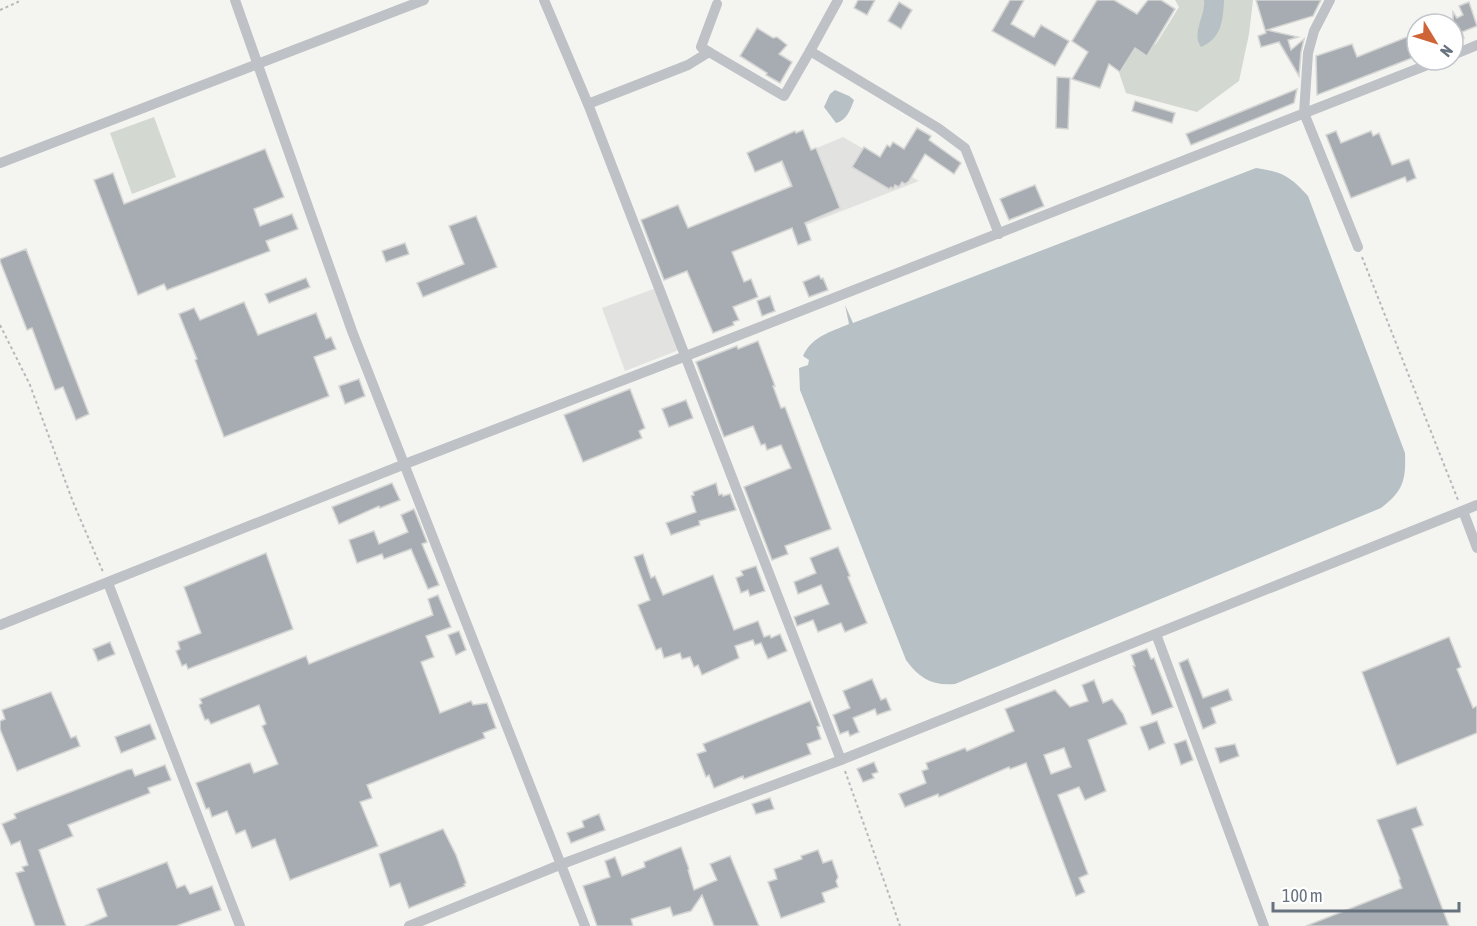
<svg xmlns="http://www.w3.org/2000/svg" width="1477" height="926" viewBox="0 0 1477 926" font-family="'Asap Condensed',sans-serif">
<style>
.built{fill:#e2e3e1}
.green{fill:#d3d9d1}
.water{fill:#b7c0c5}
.building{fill:#a6acb1;stroke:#d5d6d4;stroke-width:1.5;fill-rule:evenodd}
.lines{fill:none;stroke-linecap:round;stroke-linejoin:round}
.path{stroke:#b6b8bb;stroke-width:2;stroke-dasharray:3 3;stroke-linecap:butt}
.minor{stroke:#bec1c5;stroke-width:10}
</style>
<rect width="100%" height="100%" fill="#f4f4f1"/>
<!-- built -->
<g class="built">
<polygon points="843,137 919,181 806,225 781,163"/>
<polygon points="656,288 679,350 625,371 602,308"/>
</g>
<!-- green -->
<g class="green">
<polygon points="1175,0 1253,0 1249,34 1239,81 1197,112 1126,93 1113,55 1156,44 1179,7"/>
<polygon points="154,117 176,177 132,194 110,133"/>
</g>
<!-- water -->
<g class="water">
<path d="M 1204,0 L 1224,0 C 1223,20 1222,38 1201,47 C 1191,33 1206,15 1204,0 Z"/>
<path d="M 835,90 L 849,96 L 854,100 C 851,109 846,121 836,123 L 824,107 L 830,94 Z"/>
<path d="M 1256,168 C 1282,172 1290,176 1308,196 L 1405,453 C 1406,481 1403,491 1381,508 L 955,684 C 932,686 919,678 906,660 L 800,390 L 799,368 L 808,365 L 809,360 L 803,356 C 812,336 831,332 849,324 L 845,305 L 853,323 Z"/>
</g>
<!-- building -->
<g class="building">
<polygon points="858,0 875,0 867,15 854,8"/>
<polygon points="1010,0 1024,0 1011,24 1034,37 1041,25 1069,41 1055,66 992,31"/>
<polygon points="1097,0 1114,0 1137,14 1148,0 1161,0 1175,9 1147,56 1135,48 1120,72 1109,64 1100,88 1072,79 1088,52 1072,41"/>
<polygon points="1256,0 1321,0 1313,16 1267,30 1298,37 1288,40 1291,50 1304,39 1301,52 1299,76 1279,42 1261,47 1258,36 1266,33"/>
<polygon points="899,2 912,10 901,29 888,21"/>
<polygon points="1469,2 1477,26 1462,32 1464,38 1453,42 1453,12 1457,18 1463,15 1459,6"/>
<polygon points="757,28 773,38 777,37 787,45 779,54 792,62 780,83 766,75 767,73 740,56"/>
<polygon points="1417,33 1417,56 1317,95 1316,56 1352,44 1357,57"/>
<polygon points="1057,77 1070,78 1068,129 1056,128"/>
<polygon points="1297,89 1294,103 1191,145 1186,134"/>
<polygon points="1135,101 1175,113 1172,123 1132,111"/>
<polygon points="917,128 931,136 929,140 961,163 954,174 925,154 909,181 905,184 902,182 899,187 895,185 893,189 891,187 889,189 852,167 864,147 880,157 887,145 890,147 893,142 904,149"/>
<polygon points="803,130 811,150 816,148 840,208 805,223 811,240 798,245 792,228 732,252 744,282 751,279 758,297 733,307 739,320 733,322 734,325 713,333 687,271 664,280 641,220 678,205 688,228 792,186 782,161 755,172 747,153 795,131 796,133"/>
<polygon points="1336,131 1341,143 1371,131 1373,136 1379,133 1392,165 1409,159 1416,178 1407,182 1405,177 1351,198 1326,135"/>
<polygon points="265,149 284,197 254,209 260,226 292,214 298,229 266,241 270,251 167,290 164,284 138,295 94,180 113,173 124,204"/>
<polygon points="1035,185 1044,206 1009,220 1000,199"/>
<polygon points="476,216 497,267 423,297 417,283 464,264 449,226"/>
<polygon points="405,243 409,254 386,262 382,251"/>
<polygon points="26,249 89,414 76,420 63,387 55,390 32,328 27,330 0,261 0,259"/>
<polygon points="819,275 821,279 823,278 828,290 809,297 803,282"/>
<polygon points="306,278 310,287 269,303 265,294"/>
<polygon points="770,296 775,311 762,316 757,301"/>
<polygon points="244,302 258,335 316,313 326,339 331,337 336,349 314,357 329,396 224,437 195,360 197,359 179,314 194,308 200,320"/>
<polygon points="758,341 775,386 773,386 781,408 785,407 831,529 785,546 788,554 772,560 744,487 791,468 781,445 767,450 765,444 761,445 753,426 724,437 696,362 737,346 738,349"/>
<polygon points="359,379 365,396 345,404 339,386"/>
<polygon points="630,389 645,428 639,431 642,438 583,462 564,415"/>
<polygon points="686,400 693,418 669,427 662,409"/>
<polygon points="392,483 400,500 380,508 379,506 339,524 332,507"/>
<polygon points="716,483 719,495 722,494 723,496 730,494 736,510 699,521 700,525 671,535 666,523 696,512 691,496 694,495 693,492"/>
<polygon points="414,509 427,542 422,544 439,585 428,589 411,549 384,559 382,554 357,563 349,540 374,531 379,544 408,532 401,515"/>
<polygon points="838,547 850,576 848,577 867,623 845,632 841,623 818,632 813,620 797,626 794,617 829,604 821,585 798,594 794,582 816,573 810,558"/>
<polygon points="266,553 293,629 188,669 186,664 182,666 176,651 180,649 178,642 201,633 184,587"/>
<polygon points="643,554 651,578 655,576 663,595 713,575 734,630 758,621 764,637 770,635 771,638 780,634 787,651 768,659 761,643 755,645 753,640 735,646 739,658 702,675 698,665 694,667 690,657 682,659 680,653 664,658 661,648 656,650 638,605 650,600 634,557"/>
<polygon points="756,566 765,591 750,596 748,590 741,593 736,578 743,575 741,571"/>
<polygon points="438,595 451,627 426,636 434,657 421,662 440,713 471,701 473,705 487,703 496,728 483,733 485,738 367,785 372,798 360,802 378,846 290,880 275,839 252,848 245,830 236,834 227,811 212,817 209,808 206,809 196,783 246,764 250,763 254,773 278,764 262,726 266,724 259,705 211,724 208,719 205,720 199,705 202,703 200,699 306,656 309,664 433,615 428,599"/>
<polygon points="459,631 466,650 456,655 448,635"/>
<polygon points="1449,637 1461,667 1457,669 1473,708 1477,706 1477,733 1397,765 1362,672"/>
<polygon points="110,642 115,654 98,661 93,649"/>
<polygon points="1147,649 1151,659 1154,658 1173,707 1152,715 1133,666 1135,666 1131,655"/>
<polygon points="1188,659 1203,698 1228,689 1232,700 1211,708 1216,723 1203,729 1179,663"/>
<polygon points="872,679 881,700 886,698 891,710 877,715 875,709 853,718 859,732 850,736 848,731 840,734 833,715 850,708 843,691"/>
<path d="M 1094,680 L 1103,703 L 1112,699 L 1123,714 L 1127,724 L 1088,740 L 1106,791 L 1085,800 L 1079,787 L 1058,795 L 1088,874 L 1079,878 L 1085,892 L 1076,896 L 1026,763 L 1010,769 L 1009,767 L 939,797 L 938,794 L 905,807 L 899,794 L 926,783 L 922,771 L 928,769 L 926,763 L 965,748 L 967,751 L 1014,731 L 1005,709 L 1055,690 L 1070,707 L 1088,701 L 1082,685 ZM 1064,748 L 1071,767 L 1051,774 L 1044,755 Z"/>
<polygon points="51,692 71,738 76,736 80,746 17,771 0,729 0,721 5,719 2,710"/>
<polygon points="810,701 820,726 817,727 821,739 807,744 811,754 744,779 743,776 714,788 709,775 706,777 697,754 706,751 703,744"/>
<polygon points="1157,721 1165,743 1149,750 1140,727"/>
<polygon points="150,724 156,739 121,753 115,737"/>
<polygon points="1186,740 1193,760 1181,765 1174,744"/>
<polygon points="1235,744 1239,756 1220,763 1215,748"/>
<polygon points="874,762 878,772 872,774 874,778 863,782 857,769"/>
<polygon points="165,765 171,780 148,788 150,793 68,825 73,836 39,850 66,926 35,926 16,873 24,871 22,867 28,865 20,841 11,845 2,824 16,818 14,814 24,810 127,770 132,769 135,776"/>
<polygon points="770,798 774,809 756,814 752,804"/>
<polygon points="1416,807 1423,825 1412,829 1449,926 1306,926 1402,888 1399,880 1400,879 1377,820"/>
<polygon points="599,814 605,830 571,843 567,833 584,827 582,821"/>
<polygon points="443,829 456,855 466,883 464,884 465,886 409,908 400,883 390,887 379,854"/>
<polygon points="681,847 689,869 688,870 694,890 717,880 710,864 730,856 759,926 714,926 702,895 691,911 673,916 670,907 631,919 633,926 597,926 583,886 610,877 605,861 615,857 622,876 645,867 644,862"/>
<polygon points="818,850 823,863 832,860 838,877 836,881 838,887 822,893 825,902 781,918 768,882 777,879 774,869 802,859 801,856"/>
<polygon points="167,862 177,888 185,885 190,894 212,886 221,910 176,926 85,926 107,916 97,889"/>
</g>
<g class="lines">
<!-- path -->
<g class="path">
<polyline points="0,10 18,2 17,0"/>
<polyline points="1362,257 1458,500"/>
<polyline points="0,325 30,385 73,502 103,572"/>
<polyline points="845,771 900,926"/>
</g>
<!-- minor -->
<g class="minor">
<polyline points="235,0 352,331 585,926"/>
<polyline points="544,0 588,104 841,760"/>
<polyline points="1330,0 1314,31 1308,53 1304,113 1358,247"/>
<polyline points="810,51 838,0"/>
<polyline points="709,52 701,47 717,4"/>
<polyline points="1453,55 1477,45"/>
<polyline points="588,104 688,65 709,52 784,96 810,51 938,128 965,148 999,234"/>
<polyline points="0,163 424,0"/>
<polyline points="1463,511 1477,548"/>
<polyline points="108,583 240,926"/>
<polyline points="0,625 405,464 686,356 1440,60"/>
<polyline points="1156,634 1264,926"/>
<polyline points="409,926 562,864 841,760 1477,505"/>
</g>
</g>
<!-- north arrow -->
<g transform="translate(1435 42) rotate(128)"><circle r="28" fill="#ffffff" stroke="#c2c7cc" stroke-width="1.5"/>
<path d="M0-4.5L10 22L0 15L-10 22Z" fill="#cf6536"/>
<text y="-9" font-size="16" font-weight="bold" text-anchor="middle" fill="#67727f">N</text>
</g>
<!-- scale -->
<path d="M1273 902v9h186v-9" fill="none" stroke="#67727f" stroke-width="3"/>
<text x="1282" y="902" font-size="18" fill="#67727f" stroke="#ffffff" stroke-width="4.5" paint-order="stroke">100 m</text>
</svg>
